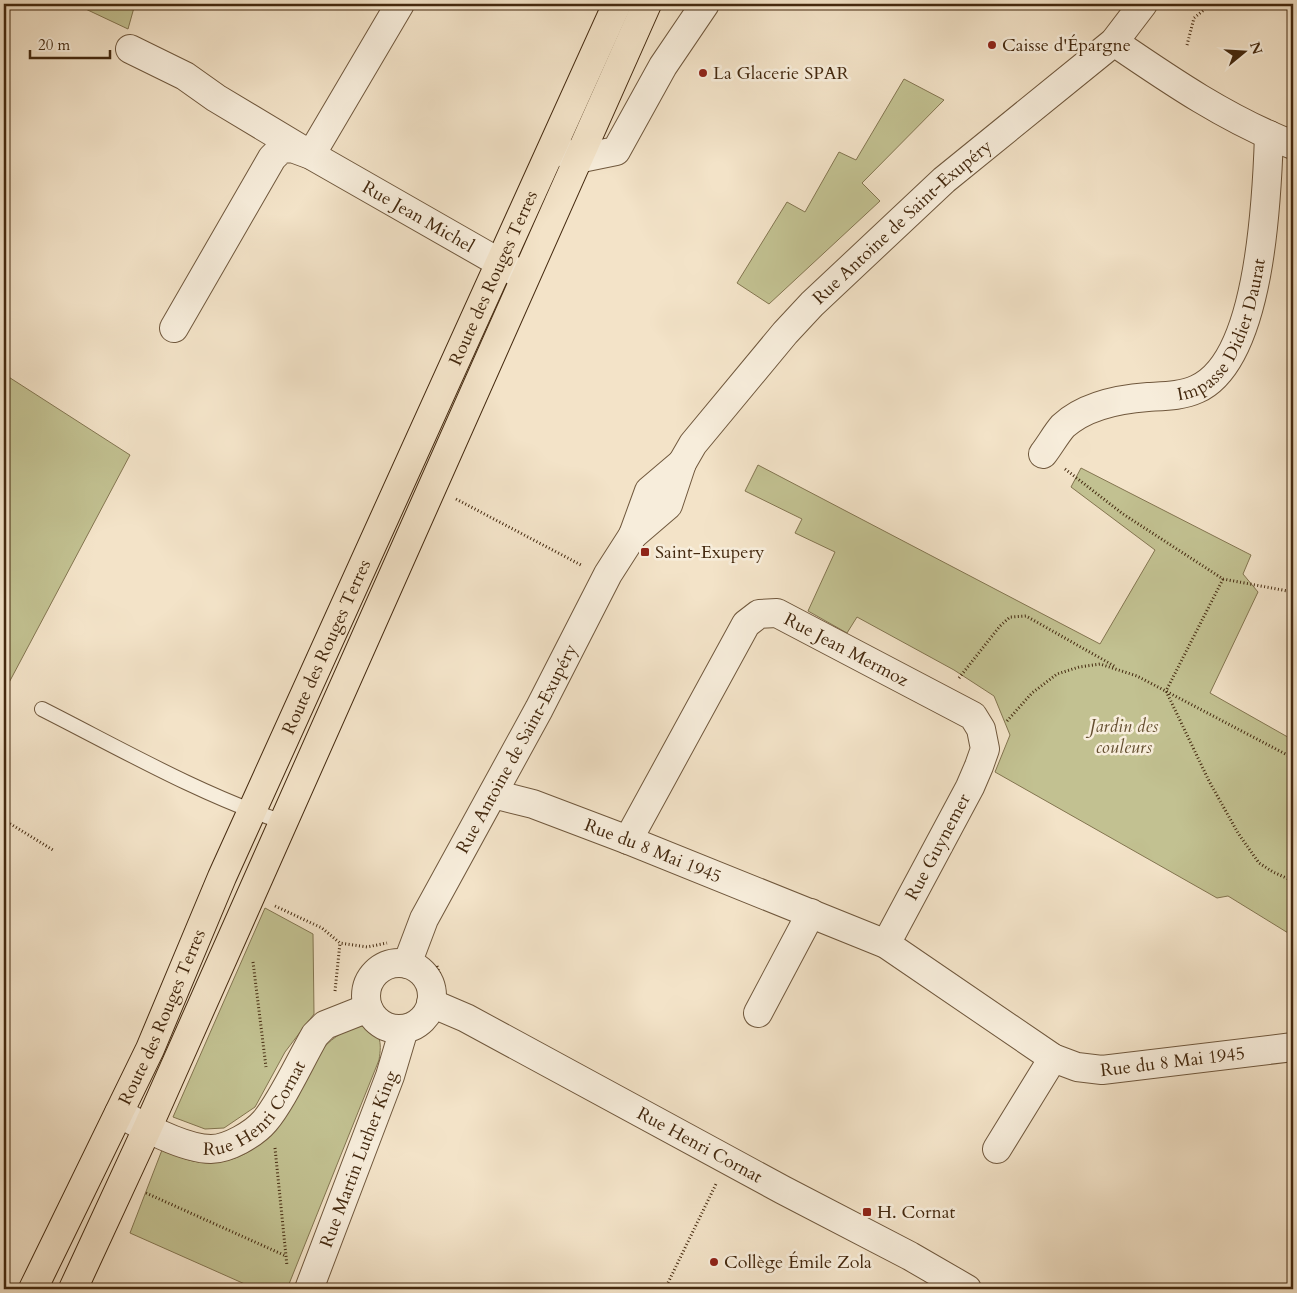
<svg xmlns="http://www.w3.org/2000/svg" width="1297" height="1293" viewBox="0 0 1297 1293" font-family="Cardo,serif">
<style>
.green{fill:#c2c191;stroke:#837550}
.lines{fill:none;stroke-linecap:round;stroke-linejoin:round}
.lane-casing{stroke:#70583d;stroke-width:16}
.street-casing{stroke:#70583d;stroke-width:30}
.primary-casing{stroke:#44290f;stroke-width:30}
.path{stroke:#44290f;stroke-width:3;stroke-dasharray:1 2.5;stroke-linecap:butt}
.lane{stroke:#f7eddb;stroke-width:14}
.street{stroke:#f7eddb;stroke-width:28}
.primary{stroke:#f3e3c8;stroke-width:28}
.poi-dot{fill:#8f2418;stroke:#f7eddb;stroke-width:2}
.labels{text-anchor:middle;dominant-baseline:central;stroke-width:5;stroke-linejoin:round;paint-order:stroke}
.poi-label{font-size:18px;fill:#44290f;stroke:#f7eddb;text-anchor:start}
.street-label{font-size:18px;fill:#44290f;stroke:#f7eddb}
.park-label{font-size:18px;font-style:italic;fill:#644f30;stroke:#f7eddb}
</style>
<rect width="100%" height="100%" fill="#f3e3c8"/>
<filter id="stains"><feTurbulence type="fractalNoise" baseFrequency=".004" numOctaves="4"/><feColorMatrix values="0 0 0 0 .2 0 0 0 0 .09 0 0 0 0 .02 0 0 0 .5 -.17"/></filter>
<radialGradient id="worn" r=".72"><stop offset=".6" stop-color="#630" stop-opacity="0"/><stop offset="1" stop-color="#630" stop-opacity=".3"/></radialGradient>
<!-- green -->
<g class="green">
<polygon points="75,4 135,4 128,29"/>
<polygon points="904,79 944,100 862,183 880,201 769,304 737,283 787,202 805,212 839,152 856,160"/>
<polygon points="4,374 130,455 4,692"/>
<polygon points="758,465 1100,644 1155,550 1071,487 1081,468 1251,555 1243,574 1258,592 1210,693 1293,740 1293,936 1228,896 1217,898 995,772 1010,735 994,696 954,670 857,617 847,633 808,611 835,552 795,533 802,519 745,491"/>
<polygon points="265,908 313,934 314,1014 285,1052 255,1107 224,1128 205,1129 173,1117"/>
<path d="M 362,1026 C 381,1030 382,1042 379,1060 L 287,1289 L 256,1289 L 130,1233 L 162,1150 C 174,1154 187,1161 199,1162 C 301,1170 284,1040 362,1026 Z"/>
</g>
<g class="lines">
<!-- lane casing -->
<g class="lane-casing">
<path id="lane" d="M 42,709 C 121,749 199,794 283,822"/>
</g>
<!-- street casing -->
<g class="street-casing">
<g id="street">
<path d="M 1114,42 C 1171,81 1228,120 1293,145"/>
<polyline points="130,49 185,76 216,98 311,155 400,4"/>
<polyline points="561,151 577,159 616,151 663,66 705,4"/>
<path id="s1" d="M 174,328 L 272,158 L 281,149 L 292,148 L 311,155 L 521,275"/>
<path id="s2" d="M 1043,454 C 1050,445 1056,434 1063,426 C 1085,406 1120,399 1148,397 C 1164,396 1182,396 1197,389 C 1261,360 1267,197 1269,135"/>
<path id="s3" d="M 633,535 L 668,505 L 682,463 L 693,444 L 785,333 L 812,304 L 944,180 L 1114,42 L 1143,4"/>
<path id="s4" d="M 493,794 L 533,804 L 628,840 L 886,944 L 1053,1058 L 1077,1067 L 1102,1070 L 1293,1047"/>
<path id="s5" d="M 628,840 L 746,624 L 759,614 L 777,613 L 973,716 L 981,729 L 985,749 L 979,766 L 970,787 L 886,944"/>
<circle cx="399" cy="996" r="33"/>
<path id="s6" d="M 407,964 L 424,919 L 539,709 L 608,574 L 633,535 L 649,491 L 682,463"/>
<path id="s7" d="M 431,1003 L 466,1018 L 783,1190 L 910,1256 L 967,1289"/>
<polyline points="758,1013 811,913"/>
<path id="s8" d="M 119,1113 C 142,1126 184,1149 211,1149 C 228,1149 254,1134 265,1121 C 282,1101 301,1059 315,1035 L 325,1025 L 368,1008"/>
<polyline points="997,1149 1053,1058"/>
<path id="s9" d="M 309,1289 L 390,1076 L 404,1029"/>
</g>
</g>
<!-- primary casing -->
<g class="primary-casing">
<g id="primary">
<path id="s10" d="M 33,1289 L 150,1049 L 222,877 L 617,4"/>
<polyline points="73,1289 147,1129 647,4"/>
</g>
</g>
<!-- path -->
<g class="path">
<polyline points="1282,4 1293,7"/>
<polyline points="1187,45 1194,18 1211,4"/>
<polyline points="1065,469 1123,514 1223,579 1293,592"/>
<polyline points="456,499 581,565"/>
<polyline points="1223,579 1166,691 1209,781 1238,833 1259,863 1273,872 1293,881"/>
<polyline points="959,678 1000,626 1010,617 1026,616 1116,667"/>
<polyline points="1007,721 1032,693 1057,674 1079,667 1100,664 1137,676 1293,758"/>
<polyline points="4,820 53,850"/>
<polyline points="275,906 322,928 340,943 367,947 387,943"/>
<polyline points="253,962 266,1067"/>
<polyline points="437,966 441,979"/>
<polyline points="335,991 340,943"/>
<polyline points="275,1148 287,1266"/>
<polyline points="146,1193 286,1256"/>
<polyline points="665,1289 716,1184"/>
</g>
<!-- lane -->
<use href="#lane" class="lane"/>
<!-- street -->
<use href="#street" class="street"/>
<!-- primary -->
<use href="#primary" class="primary"/>
</g>
<!-- markers -->
<g class="poi-dot">
<circle cx="992" cy="45" r="5"/>
<circle cx="703" cy="73" r="5"/>
<rect x="640" y="547" width="10" height="10" rx="2.5"/>
<rect x="862" y="1207" width="10" height="10" rx="2.5"/>
<circle cx="714" cy="1262" r="5"/>
</g>
<g class="labels">
<!-- poi labels -->
<g class="poi-label">
<text x="1002" y="45">Caisse d'Épargne</text>
<text x="713" y="73">La Glacerie SPAR</text>
<text x="655" y="552">Saint-Exupery</text>
<text x="877" y="1212">H. Cornat</text>
<text x="724" y="1262">Collège Émile Zola</text>
</g>
<!-- street labels -->
<g class="street-label">
<text stroke="none"><textPath href="#s1" startOffset="364">Rue Jean Michel</textPath></text>
<text stroke="none"><textPath href="#s3" startOffset="418">Rue Antoine de Saint-Exupéry</textPath></text>
<text stroke="none"><textPath href="#s10" startOffset="1111">Route des Rouges Terres</textPath></text>
<text stroke="none"><textPath href="#s2" startOffset="240">Impasse Didier Daurat</textPath></text>
<text stroke="none"><textPath href="#s10" startOffset="706">Route des Rouges Terres</textPath></text>
<text stroke="none"><textPath href="#s5" startOffset="359">Rue Jean Mermoz</textPath></text>
<text stroke="none"><textPath href="#s6" startOffset="242">Rue Antoine de Saint-Exupéry</textPath></text>
<text transform="translate(938 847) rotate(-62)">Rue Guynemer</text>
<text stroke="none"><textPath href="#s4" startOffset="170">Rue du 8 Mai 1945</textPath></text>
<text stroke="none"><textPath href="#s10" startOffset="301">Route des Rouges Terres</textPath></text>
<text stroke="none"><textPath href="#s4" startOffset="745">Rue du 8 Mai 1945</textPath></text>
<text stroke="none"><textPath href="#s8" startOffset="161">Rue Henri Cornat</textPath></text>
<text stroke="none"><textPath href="#s7" startOffset="304">Rue Henri Cornat</textPath></text>
<text stroke="none"><textPath href="#s9" startOffset="139">Rue Martin Luther King</textPath></text>
</g>
<!-- park labels -->
<g class="park-label">
<text x="1124" y="726">Jardin des<tspan x="1124" dy="21">couleurs</tspan></text>
</g>
</g>
<!-- margin -->
<rect width="1297" height="1293" fill="none" stroke="#f3e3c8" stroke-width="20"/>
<rect x="5" y="5" width="1287" height="1283" fill="none" stroke="#44290f" stroke-width="2.5"/>
<rect x="10" y="10" width="1277" height="1273" fill="none" stroke="#44290f"/>
<!-- north arrow -->
<g transform="translate(1244 52) rotate(72)" stroke="#f7eddb" stroke-width="4" paint-order="stroke">
<path d="M0-4L9 19L0 12L-9 19Z" fill="#44290f"/>
<text y="-8" font-size="14" font-weight="bold" text-anchor="middle" fill="#44290f">N</text>
</g>
<!-- scale -->
<path d="M30 50v8h80v-8" fill="none" stroke="#44290f" stroke-width="2.5"/>
<text x="38" y="50" font-size="15" fill="#44290f" stroke="#f7eddb" stroke-width="4" paint-order="stroke">20 m</text>
<rect width="100%" height="100%" filter="url(#stains)"/>
<rect width="100%" height="100%" fill="url(#worn)"/>
</svg>
